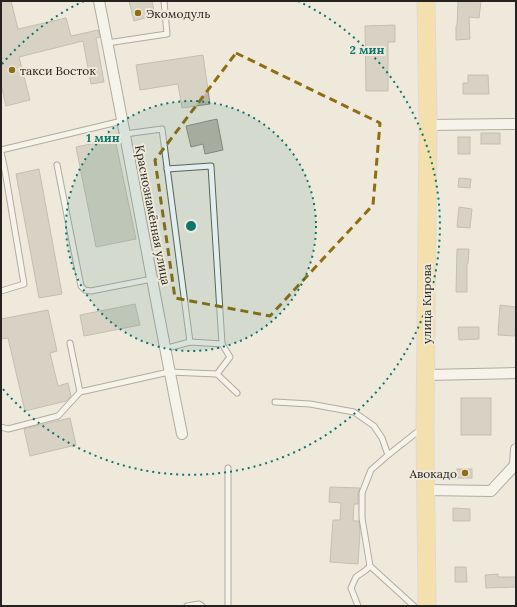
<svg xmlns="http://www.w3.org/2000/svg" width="517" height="607" viewBox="0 0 517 607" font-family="Lora,serif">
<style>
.building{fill:#bbb5a7;stroke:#928c7f}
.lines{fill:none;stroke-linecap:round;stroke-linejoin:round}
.service-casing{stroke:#666155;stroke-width:7}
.minor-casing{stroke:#666155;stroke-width:12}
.trunk-casing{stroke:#cbcac9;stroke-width:19}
.service{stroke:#fff;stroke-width:5}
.minor{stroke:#fff;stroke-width:10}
.trunk{stroke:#fbd477;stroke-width:17}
.marked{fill:none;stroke:#8f6d11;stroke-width:3;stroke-dasharray:8 5;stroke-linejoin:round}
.ring{fill:none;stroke:#0f766e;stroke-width:2;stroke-dasharray:2 4}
.poi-dot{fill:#8f6d11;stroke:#efe9db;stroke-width:1.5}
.labels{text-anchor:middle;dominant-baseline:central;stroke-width:4;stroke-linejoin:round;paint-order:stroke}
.poi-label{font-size:12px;fill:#26231e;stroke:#efe9db;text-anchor:start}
.street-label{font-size:12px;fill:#26231e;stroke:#efe9db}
.centre{fill:#0f766e;stroke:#efe9db;stroke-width:2}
.ring-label{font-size:12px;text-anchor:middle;font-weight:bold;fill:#0f766e;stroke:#efe9db;stroke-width:4;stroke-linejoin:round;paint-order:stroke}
</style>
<rect width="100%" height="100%" fill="#efe9db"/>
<!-- building -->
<g class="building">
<polygon points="1,1 11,1 18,29 66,18 71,36 98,30 100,37 96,38 104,82 91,84 83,41 19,57 30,100 6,106 1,84"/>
<polygon points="129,1 152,1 155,15 134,21"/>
<polygon points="458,1 481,1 479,18 469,17 470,39 456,40 456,26 457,26"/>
<polygon points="395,25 395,42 388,42 388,91 366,91 365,26"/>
<polygon points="203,55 210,104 182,108 178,84 140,90 136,65"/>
<polygon points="468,75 488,75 489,94 463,94 463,83 468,83"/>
<polygon points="217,119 223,150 205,154 203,144 191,147 186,126"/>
<rect x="481" y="133" width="19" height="11"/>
<rect x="458" y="137" width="12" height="17"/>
<polygon points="115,139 136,239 96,247 76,147"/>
<polygon points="39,169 62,294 39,298 16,174"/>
<polygon points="459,178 471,179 470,188 458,187"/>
<polygon points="459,207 472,209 470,228 457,227"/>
<polygon points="457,249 469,249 468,264 467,264 467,292 456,292"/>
<polygon points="135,304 140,325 84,336 80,315"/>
<polygon points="500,305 516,307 515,336 498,335"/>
<polygon points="48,310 57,351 50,353 58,386 68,383 71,396 66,401 25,411 8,338 1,339 1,319"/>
<polygon points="458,327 479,327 479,339 459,340"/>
<rect x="461" y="398" width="30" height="37"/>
<polygon points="70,418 76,445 30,456 24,429"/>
<rect x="457" y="469" width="15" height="9"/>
<polygon points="330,487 360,488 358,493 358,504 354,504 353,521 359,521 360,533 358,564 330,562 333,520 340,520 341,503 329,502"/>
<polygon points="453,508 470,509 470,521 453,521"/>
<polygon points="455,567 466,567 467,582 455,582"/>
<polygon points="498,574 498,577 516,577 516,587 486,588 485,575"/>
</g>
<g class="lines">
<!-- service casing -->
<g class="service-casing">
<g id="service">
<polyline points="107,43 167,34 164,1"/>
<polyline points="125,134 162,129 190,342"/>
<polyline points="1,150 122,121"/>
<polyline points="1,152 5,171 24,284 1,291"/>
<polyline points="57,165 81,286 85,290 91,291 152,279"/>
<polyline points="70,343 80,392"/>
<polyline points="222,344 230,357 217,374 237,393"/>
<polyline points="164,349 190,342 222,344 211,166 167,169"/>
<polyline points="275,402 310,404 354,412 374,426 382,438 388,455"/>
<polyline points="1,427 8,429 58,416 80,392 169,372 217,374"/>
<polyline points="228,468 228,606"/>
<polyline points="187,606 199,604 202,606"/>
<polyline points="358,606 351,588 356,577 366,570 370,566"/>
<polyline points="414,606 370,566 362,518 362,493 371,470 388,455 421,429"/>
</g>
</g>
<!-- minor casing -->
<g class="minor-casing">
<g id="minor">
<path d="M 99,1 C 128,145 153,290 182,434"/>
<polyline points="428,125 516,124"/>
<polyline points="426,375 516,373"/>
<polyline points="426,490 491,491 515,465 516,449"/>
</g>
</g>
<!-- trunk casing -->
<g class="trunk-casing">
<polyline id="trunk" points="426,1 428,125 425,426 427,606"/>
</g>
<!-- service -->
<use href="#service" class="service"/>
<!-- minor -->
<use href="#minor" class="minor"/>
<!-- trunk -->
<use href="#trunk" class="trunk"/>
</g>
<!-- marked area -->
<path d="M0 0H517V607H0ZM 236,53 L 380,123 L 373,205 L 270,316 L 175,298 L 155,160 Z" fill="#efe9db" fill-opacity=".55" fill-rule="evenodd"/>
<path class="marked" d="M 236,53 L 380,123 L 373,205 L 270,316 L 175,298 L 155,160 Z"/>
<!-- distance rings -->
<circle cx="191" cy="226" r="125" fill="#0f766e" fill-opacity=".12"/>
<g class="ring">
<circle cx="191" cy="226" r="125"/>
<path d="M2 64A249 249 0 0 1 84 1M298 1A249 249 0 1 1 2 388"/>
</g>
<!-- markers -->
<g class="poi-dot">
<circle cx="138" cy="13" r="4"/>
<circle cx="12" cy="70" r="4"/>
<circle cx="465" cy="473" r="4"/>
</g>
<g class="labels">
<!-- poi labels -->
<g class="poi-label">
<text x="146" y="13">Экомодуль</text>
<text x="20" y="70">такси Восток</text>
<text x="457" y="473" text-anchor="end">Авокадо</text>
</g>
<!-- street labels -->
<g class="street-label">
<text transform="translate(153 215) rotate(79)">Краснознамённая улица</text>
<text transform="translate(426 304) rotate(-90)">улица Кирова</text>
</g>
</g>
<circle cx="191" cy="226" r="6" class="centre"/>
<g class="ring-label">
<text x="367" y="54">2 мин</text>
<text x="103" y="142">1 мин</text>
</g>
<!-- border -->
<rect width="517" height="607" fill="none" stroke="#26231e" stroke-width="4"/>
</svg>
